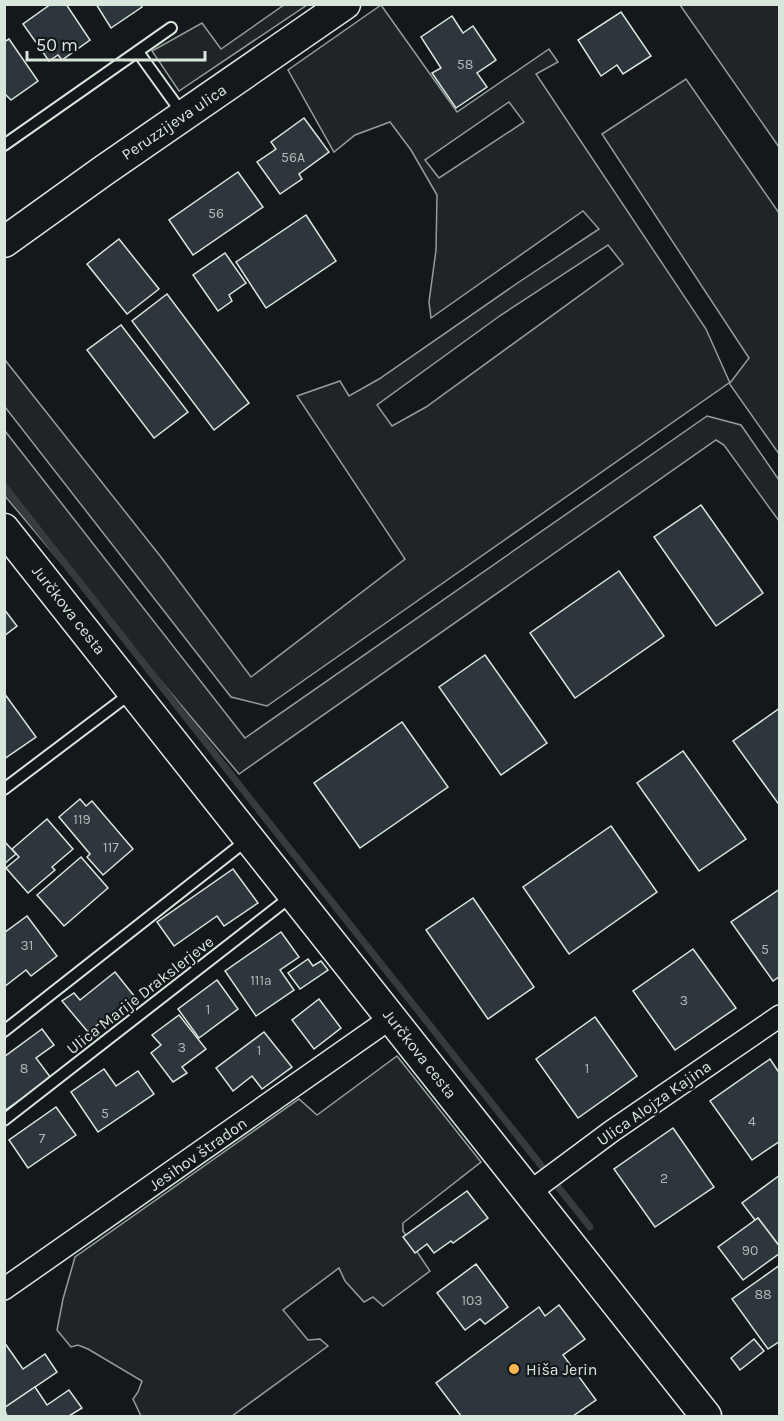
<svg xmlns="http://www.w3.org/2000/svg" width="784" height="1421" viewBox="0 0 784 1421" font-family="Karla,sans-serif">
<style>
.green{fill:#202428;stroke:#939e99;stroke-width:1.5;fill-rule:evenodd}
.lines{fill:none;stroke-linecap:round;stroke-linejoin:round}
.stream{stroke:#363b3e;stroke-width:7}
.building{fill:#2c363c;stroke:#d8e6dc;stroke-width:1.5}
.lane-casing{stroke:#d8e6dc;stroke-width:14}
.street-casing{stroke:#d8e6dc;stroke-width:24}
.secondary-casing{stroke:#d8e6dc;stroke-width:33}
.lane{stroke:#14181c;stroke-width:10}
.street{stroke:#14181c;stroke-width:21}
.secondary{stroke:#14181c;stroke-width:30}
.poi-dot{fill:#ffb74d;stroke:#14181c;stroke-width:2}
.labels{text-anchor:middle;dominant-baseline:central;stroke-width:4.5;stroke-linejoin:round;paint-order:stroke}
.number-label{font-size:14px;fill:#adbab4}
.street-label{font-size:16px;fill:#d8e6dc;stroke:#14181c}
.poi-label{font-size:16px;fill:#d8e6dc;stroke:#14181c;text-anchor:start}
</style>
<rect width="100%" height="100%" fill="#14181c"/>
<!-- green -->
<g class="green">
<polygon points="284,5 307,5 179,91 152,51 202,23 221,49"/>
<path d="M 381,5 L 457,112 L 549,49 L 558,62 L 536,74 L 706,329 L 730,383 L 749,358 L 602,134 L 686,79 L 779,213 L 779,454 L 729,383 L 267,706 L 231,697 L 5,407 L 5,360 L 161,557 L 251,677 L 405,559 L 297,396 L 340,381 L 349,396 L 379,379 L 519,282 L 599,229 L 583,211 L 431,318 L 429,302 L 436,250 L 437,195 L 411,150 L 390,122 L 355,135 L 334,152 L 288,70 ZM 509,102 L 524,122 L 439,178 L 425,160 ZM 608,245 L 623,264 L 426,407 L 392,426 L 377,405 L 501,315 Z"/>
<polygon points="680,5 779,5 779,147"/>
<polygon points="707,416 741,425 779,480 779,521 724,445 716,440 239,774 5,496 5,431 245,738"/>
<polygon points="397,1056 481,1162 403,1223 403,1231 430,1271 383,1306 373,1297 364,1302 345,1281 339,1268 283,1310 308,1340 320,1339 328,1346 232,1416 141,1416 133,1399 138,1392 142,1381 88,1349 78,1345 71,1347 57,1330 63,1299 75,1257 299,1099 317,1115"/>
</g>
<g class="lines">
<!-- stream -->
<polyline class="stream" points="4,486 262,814 590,1227"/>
</g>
<!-- building -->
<g class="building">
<polygon points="51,4 66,4 90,40 62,60 58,55 49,61 23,24"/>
<polygon points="96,4 141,4 142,7 111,28"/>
<polygon points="621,12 651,56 623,74 617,65 601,76 578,40"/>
<polygon points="452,16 463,33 473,26 496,60 477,73 487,87 456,108 432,73 441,68 421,37"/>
<polygon points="9,39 38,81 11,100 4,93 4,42"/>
<polygon points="304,118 329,152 299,174 302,179 280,194 257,162 276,149 271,142"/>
<polygon points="238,172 263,207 193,255 169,220"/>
<polygon points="306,215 336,261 266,308 236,262"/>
<polygon points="119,239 159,289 127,314 87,264"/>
<polygon points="225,253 246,283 229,295 232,301 218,311 193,275"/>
<polygon points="167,294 249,403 214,430 132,321"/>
<polygon points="121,325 188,412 154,438 87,350"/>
<polygon points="701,505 763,593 716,626 654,537"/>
<polygon points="619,571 664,636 575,698 530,633"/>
<polygon points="4,609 17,626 4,636"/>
<polygon points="485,655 547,743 501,775 439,687"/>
<polygon points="4,693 36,737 4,759"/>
<polygon points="780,708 780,806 733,741"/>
<polygon points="402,722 448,787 360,848 314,783"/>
<polygon points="683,751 746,839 699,871 637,783"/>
<polygon points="80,799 86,806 92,801 133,849 103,875 87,857 90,854 59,817"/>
<polygon points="47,819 73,849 52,867 55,870 28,893 6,868 19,857 12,849"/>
<polygon points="611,826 657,892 569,954 523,887"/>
<polygon points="4,841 16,854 4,864"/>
<polygon points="81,857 108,888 64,926 37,895"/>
<polygon points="233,869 258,903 224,926 217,916 174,946 157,922"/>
<polygon points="780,889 780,976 773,981 731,922"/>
<polygon points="473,898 534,987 488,1019 426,930"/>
<polygon points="27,916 57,956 31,976 26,970 4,987 4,933"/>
<polygon points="281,932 299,957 280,970 294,990 256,1016 225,971"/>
<polygon points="693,949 736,1008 675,1050 633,991"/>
<polygon points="308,959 313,966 321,961 328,970 300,989 288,973"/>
<polygon points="115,972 135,997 88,1032 62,1001 74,993 80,1000"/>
<polygon points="217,980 238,1009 199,1038 178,1009"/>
<polygon points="319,999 341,1028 314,1049 292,1020"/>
<polygon points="179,1015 206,1049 182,1067 187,1073 173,1082 151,1053 161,1045 152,1035"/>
<polygon points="595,1017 637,1076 578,1118 536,1059"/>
<polygon points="42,1029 54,1045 36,1058 51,1078 4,1111 4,1057"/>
<polygon points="264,1032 292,1067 262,1089 252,1076 233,1091 216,1068"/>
<polygon points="770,1059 780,1074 780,1141 752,1160 710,1101"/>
<polygon points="104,1069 116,1086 138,1071 154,1094 98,1132 71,1092"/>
<polygon points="56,1107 76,1135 28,1168 9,1140"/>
<polygon points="673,1128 714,1187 655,1227 614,1169"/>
<polygon points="780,1175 780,1247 758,1218 755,1220 742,1203"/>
<polygon points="467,1191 488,1218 453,1243 451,1241 434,1253 427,1244 415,1253 403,1237"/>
<polygon points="758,1218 780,1247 780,1253 743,1280 718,1247"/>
<polygon points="476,1264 508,1307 485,1324 480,1319 465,1330 437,1293"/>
<polygon points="780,1265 780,1341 768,1349 732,1299"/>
<polygon points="559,1305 585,1339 563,1355 596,1400 573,1416 461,1416 436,1383 539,1307 545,1316"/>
<polygon points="754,1339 764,1351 740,1370 731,1358"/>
<polygon points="4,1342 23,1369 45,1354 57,1372 4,1408"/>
<polygon points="35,1387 47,1405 69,1390 82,1408 69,1416 7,1416 4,1408"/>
</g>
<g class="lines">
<!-- lane casing -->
<g class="lane-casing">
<g id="lane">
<polyline points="138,52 182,113"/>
<polyline points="4,145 171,28"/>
<polyline points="4,789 131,693"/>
<polyline points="4,1031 247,840"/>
<polyline points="4,1120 293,895"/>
</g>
</g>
<!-- street casing -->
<g class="street-casing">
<g id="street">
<polyline points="530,1192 612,1131 780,1016"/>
<polyline points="4,1289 391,1018"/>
</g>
</g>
<!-- secondary casing -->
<g class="secondary-casing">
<g id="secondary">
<polyline points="4,242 103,171 345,4"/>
<polyline points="4,529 706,1416"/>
</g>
</g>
<!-- lane -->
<use href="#lane" class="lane"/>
<!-- street -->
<use href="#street" class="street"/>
<!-- secondary -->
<use href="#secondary" class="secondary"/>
</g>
<!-- markers -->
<circle class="poi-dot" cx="514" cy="1369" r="6"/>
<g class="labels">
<!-- number labels -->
<g class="number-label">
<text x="465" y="64">58</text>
<text x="293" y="157">56A</text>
<text x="216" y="213">56</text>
<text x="82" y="819">119</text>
<text x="111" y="847">117</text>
<text x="27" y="945">31</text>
<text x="765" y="949">5</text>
<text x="261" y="980">111a</text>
<text x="684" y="1000">3</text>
<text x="208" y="1009">1</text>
<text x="182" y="1047">3</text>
<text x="259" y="1050">1</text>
<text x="24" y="1068">8</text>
<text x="587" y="1068">1</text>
<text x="105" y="1113">5</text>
<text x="752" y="1121">4</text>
<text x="42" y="1138">7</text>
<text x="664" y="1178">2</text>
<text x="750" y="1250">90</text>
<text x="763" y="1294">88</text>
<text x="472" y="1300">103</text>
</g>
<!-- street labels -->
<g class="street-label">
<text transform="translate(174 122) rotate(-34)">Peruzzijeva ulica</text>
<text transform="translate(69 610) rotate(52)">Jurčkova cesta</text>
<text transform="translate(140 995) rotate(-38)">Ulica Marije Drakslerjeve</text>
<text transform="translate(420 1054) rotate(52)">Jurčkova cesta</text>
<text transform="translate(654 1103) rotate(-35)">Ulica Alojza Kajina</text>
<text transform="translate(198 1154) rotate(-35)">Jesihov štradon</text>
</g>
<!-- poi labels -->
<g class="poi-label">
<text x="526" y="1369">Hiša Jerin</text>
</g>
</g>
<!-- border -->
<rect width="784" height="1421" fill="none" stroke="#d8e6dc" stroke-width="12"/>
<!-- scale -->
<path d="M27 51v9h178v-9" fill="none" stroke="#d8e6dc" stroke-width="3"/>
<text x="36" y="51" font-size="18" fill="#d8e6dc" stroke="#14181c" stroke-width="4.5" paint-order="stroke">50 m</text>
</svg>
